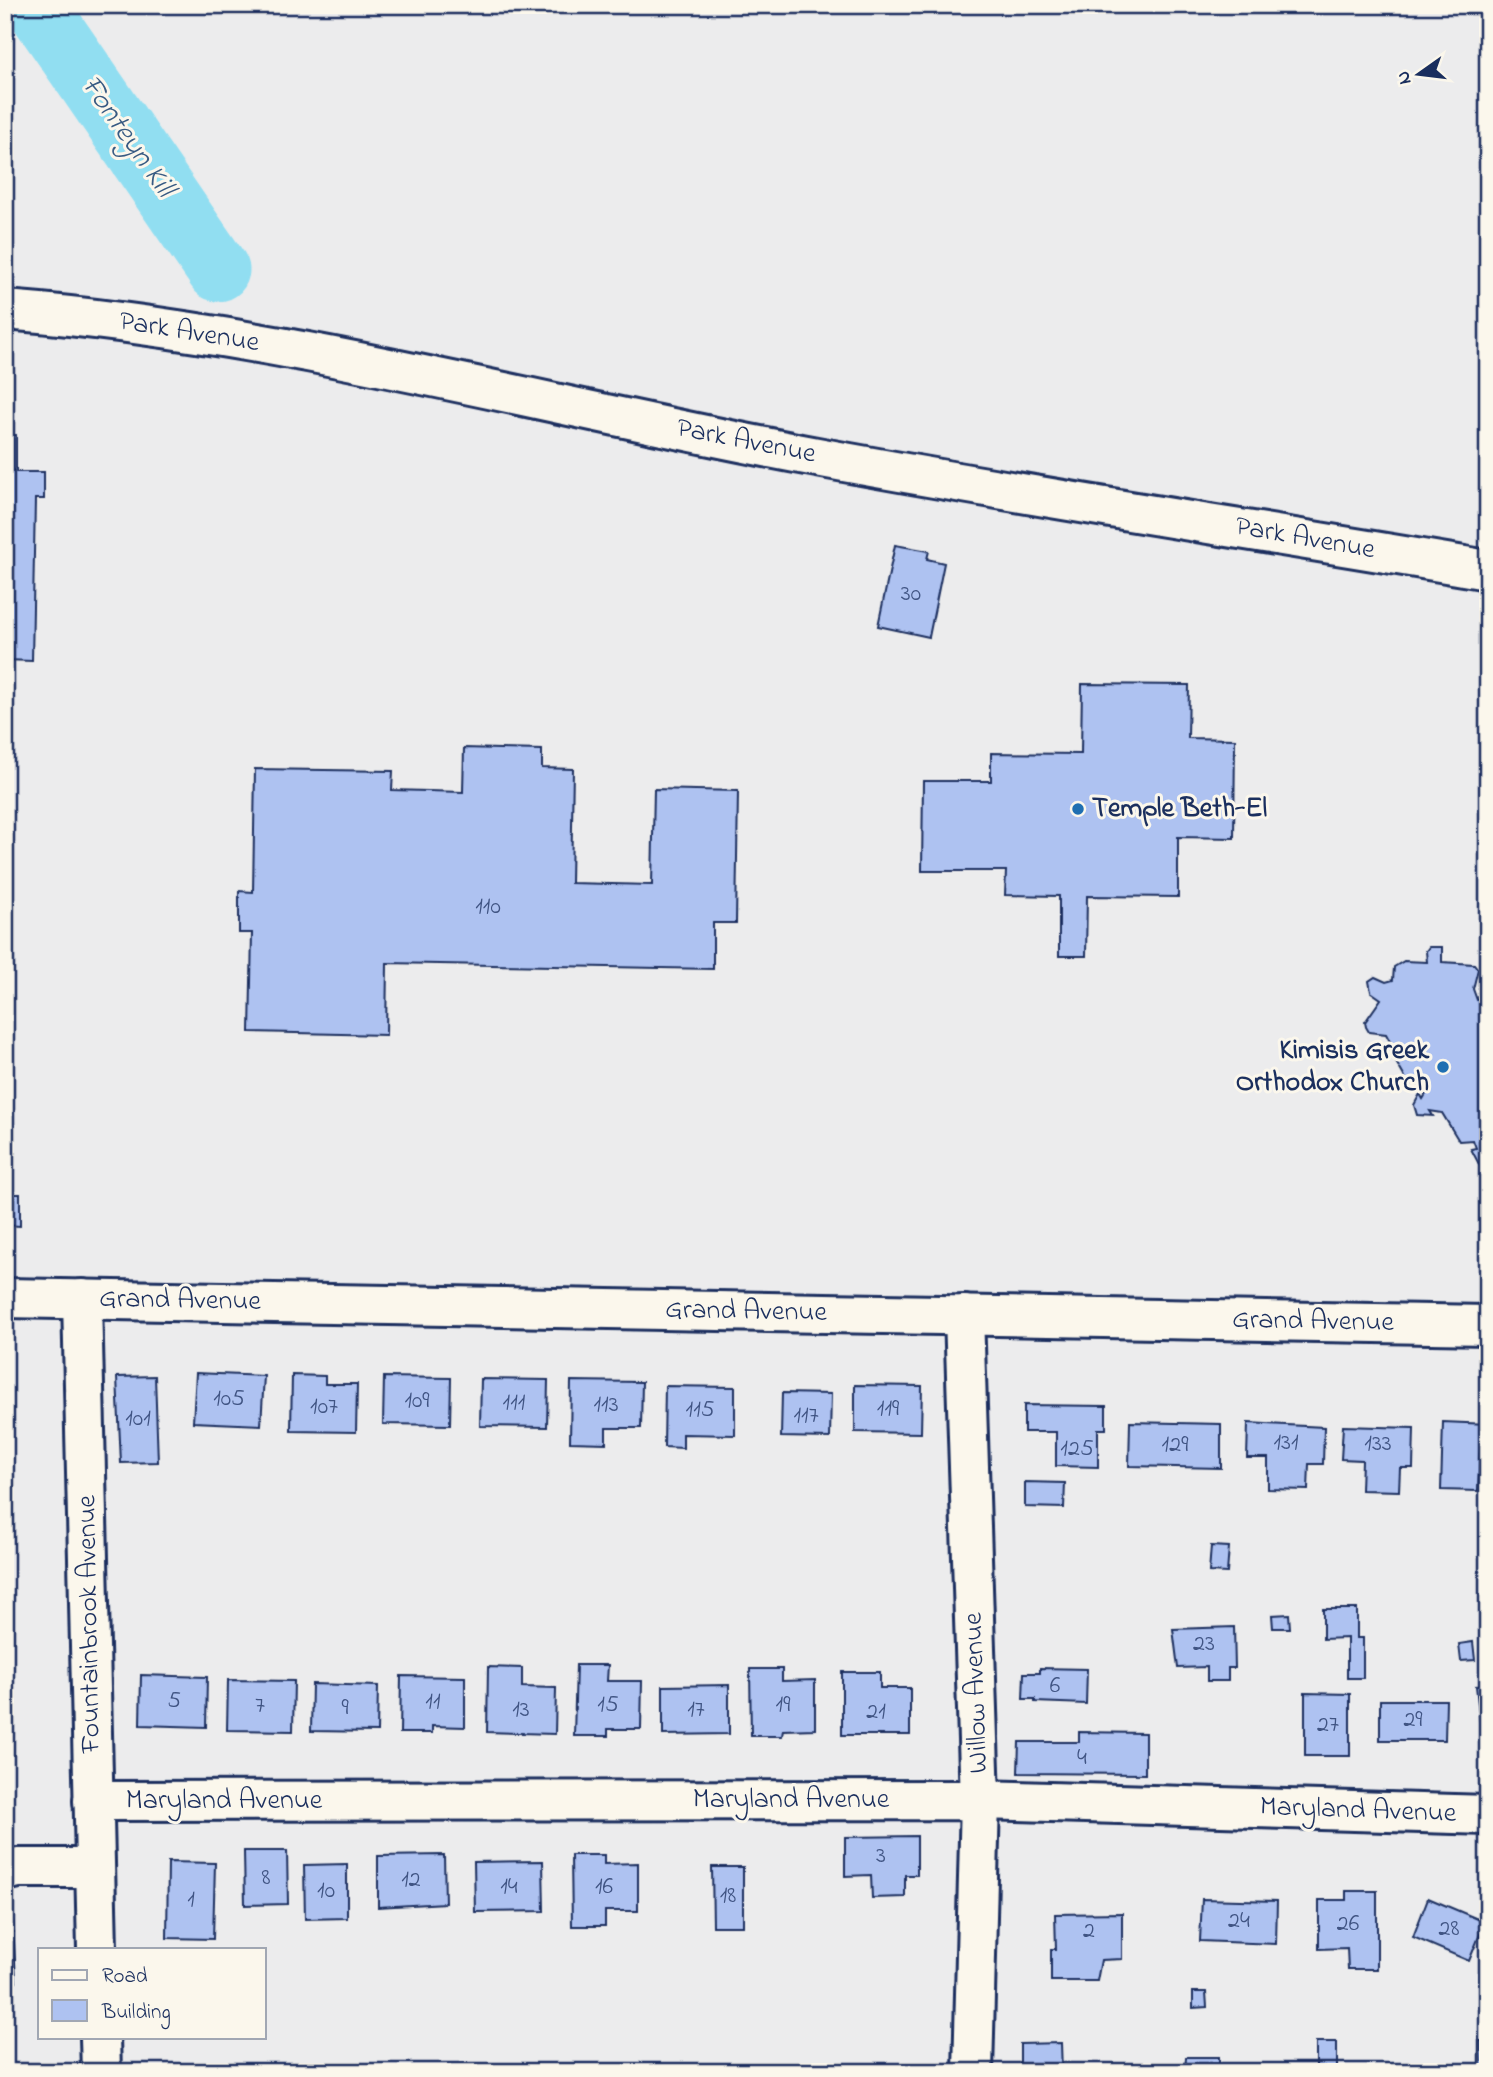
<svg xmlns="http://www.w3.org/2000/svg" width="1493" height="2077" viewBox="0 0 1493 2077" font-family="'Indie Flower',sans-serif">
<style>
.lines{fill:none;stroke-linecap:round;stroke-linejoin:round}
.river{stroke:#91def1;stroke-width:63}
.building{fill:#aec2f1;stroke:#1b2f5e;stroke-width:2}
.minor-casing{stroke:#1b2f5e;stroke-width:44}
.minor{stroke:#fbf7ec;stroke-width:38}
.poi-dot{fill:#1f6fb2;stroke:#fbf7ec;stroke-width:2.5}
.labels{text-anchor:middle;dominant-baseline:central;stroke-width:6;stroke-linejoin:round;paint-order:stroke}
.number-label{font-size:24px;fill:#405483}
.street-label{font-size:28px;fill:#1b2f5e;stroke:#fbf7ec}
.poi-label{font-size:28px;font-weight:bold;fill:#1b2f5e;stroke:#fbf7ec;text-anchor:start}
.water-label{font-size:30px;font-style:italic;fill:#385b83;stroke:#fbf7ec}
</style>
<rect width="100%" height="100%" fill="#ececed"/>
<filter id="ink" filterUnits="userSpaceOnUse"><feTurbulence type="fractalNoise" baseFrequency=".0143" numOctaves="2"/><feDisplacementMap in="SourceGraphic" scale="14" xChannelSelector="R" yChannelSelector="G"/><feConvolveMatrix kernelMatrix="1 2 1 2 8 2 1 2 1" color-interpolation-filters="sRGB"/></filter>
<g filter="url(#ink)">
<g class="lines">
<!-- river -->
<polyline class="river" points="36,5 218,270"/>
</g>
<!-- building -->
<g class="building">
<polygon points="5,435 16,435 16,472 44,472 44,499 35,499 32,661 5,660"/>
<polygon points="895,545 929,551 927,559 944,563 929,637 878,626"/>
<polygon points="1082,684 1189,685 1188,738 1235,739 1234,838 1178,837 1178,897 1087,896 1086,956 1059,956 1059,896 1005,895 1006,871 922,871 923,781 991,781 991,753 1081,754"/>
<polygon points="464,748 542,750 542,768 573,769 571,883 652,885 654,789 738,791 736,923 713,923 713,969 387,963 386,1035 250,1032 252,933 239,933 239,891 253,892 255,769 393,771 392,790 463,792"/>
<polygon points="1429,947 1442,947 1442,962 1474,964 1478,969 1473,989 1477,1000 1484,998 1488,1005 1488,1165 1480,1166 1471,1149 1476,1148 1473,1140 1459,1141 1442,1113 1430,1111 1433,1116 1417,1115 1414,1105 1420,1094 1423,1099 1429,1089 1428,1085 1408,1083 1389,1050 1394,1049 1386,1034 1369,1032 1366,1027 1365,1022 1381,999 1371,992 1369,981 1375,977 1386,982 1393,980 1394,967 1404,961 1427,962 1426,951"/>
<polygon points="5,1194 20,1194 20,1226 5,1225"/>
<polygon points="196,1373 264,1376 261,1425 193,1422"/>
<polygon points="292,1375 325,1376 325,1384 357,1384 356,1432 291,1431"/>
<polygon points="155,1376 158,1462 121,1463 117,1377"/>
<polygon points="384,1377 451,1378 450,1425 383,1424"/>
<polygon points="481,1379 548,1380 547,1427 480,1426"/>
<polygon points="571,1381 642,1382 641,1428 606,1428 606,1443 570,1442"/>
<polygon points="855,1385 922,1386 921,1433 855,1432"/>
<polygon points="665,1386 735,1387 735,1435 683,1434 683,1448 664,1447"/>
<polygon points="782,1393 831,1394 830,1438 781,1437"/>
<polygon points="1024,1405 1106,1406 1106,1429 1098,1429 1098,1467 1056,1466 1056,1432 1024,1432"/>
<polygon points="1130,1422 1221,1424 1221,1468 1129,1466"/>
<polygon points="1443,1422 1488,1424 1488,1453 1480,1453 1478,1491 1441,1490"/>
<polygon points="1248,1423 1324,1427 1323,1464 1309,1464 1308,1490 1268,1489 1268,1458 1247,1458"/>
<polygon points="1343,1426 1414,1428 1413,1468 1400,1468 1399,1491 1361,1490 1362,1460 1341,1459"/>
<polygon points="1025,1482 1065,1483 1064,1508 1025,1507"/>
<polygon points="1211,1546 1229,1547 1227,1573 1209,1572"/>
<polygon points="1323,1609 1357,1609 1357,1638 1363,1638 1363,1678 1347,1678 1347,1638 1323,1639"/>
<polygon points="1289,1614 1290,1628 1273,1628 1272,1615"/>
<polygon points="1234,1627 1235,1668 1228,1668 1228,1681 1207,1681 1207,1667 1178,1668 1173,1629"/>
<polygon points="1473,1642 1475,1660 1461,1661 1459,1644"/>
<polygon points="576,1665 608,1665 607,1681 642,1681 641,1729 608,1729 608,1736 574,1736"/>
<polygon points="488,1667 522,1668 522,1687 556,1688 555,1734 487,1732"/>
<polygon points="1040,1668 1087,1669 1086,1704 1035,1702 1035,1699 1023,1699 1024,1673 1040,1673"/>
<polygon points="750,1669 782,1669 782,1681 815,1680 815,1729 783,1730 782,1736 751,1736"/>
<polygon points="842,1672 880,1672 880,1688 910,1688 910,1735 842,1735"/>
<polygon points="141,1675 207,1677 206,1727 140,1725"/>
<polygon points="401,1676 465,1677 465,1727 432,1726 432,1733 400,1733"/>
<polygon points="228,1680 294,1681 293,1731 227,1730"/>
<polygon points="312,1684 378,1686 377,1732 311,1731"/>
<polygon points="729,1685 729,1734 663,1735 663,1686"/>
<polygon points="1488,1685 1488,1722 1480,1722 1476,1686"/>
<polygon points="1305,1693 1350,1694 1350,1756 1305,1756"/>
<polygon points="1380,1700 1446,1700 1445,1740 1380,1740"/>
<polygon points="1079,1732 1145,1733 1145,1774 1018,1773 1019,1742 1079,1742"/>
<polygon points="917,1836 917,1875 905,1875 905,1897 872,1898 871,1875 845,1876 845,1837"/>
<polygon points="244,1851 287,1851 288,1904 245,1905"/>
<polygon points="444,1855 445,1903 378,1907 378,1856"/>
<polygon points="571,1855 604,1855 604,1864 638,1863 638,1911 605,1911 605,1926 572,1926"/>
<polygon points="543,1861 544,1911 475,1912 474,1862"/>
<polygon points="168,1862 215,1863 213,1939 167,1938"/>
<polygon points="347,1864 347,1918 305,1919 304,1865"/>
<polygon points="712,1867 743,1867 743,1926 713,1926"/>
<polygon points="1346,1891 1377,1891 1377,1969 1348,1969 1347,1948 1319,1949 1319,1900 1346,1900"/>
<polygon points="1428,1898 1485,1922 1469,1961 1413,1937"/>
<polygon points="1202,1899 1277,1901 1276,1944 1200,1941"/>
<polygon points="1122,1913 1122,1959 1101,1960 1097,1981 1051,1981 1051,1949 1056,1949 1055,1914"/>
<polygon points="5,1921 13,1921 16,1982 5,1982"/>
<polygon points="1193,1992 1206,1992 1207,2007 1193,2008"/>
<polygon points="1480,2041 1488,2041 1488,2072 1481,2072"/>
<rect x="1316" y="2042" width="21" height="30"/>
<polygon points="1061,2043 1062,2072 1020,2072 1020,2044"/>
<polygon points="1186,2057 1219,2057 1219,2072 1185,2072"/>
</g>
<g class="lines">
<!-- minor casing -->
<g class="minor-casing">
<g id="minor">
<path d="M 5,310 C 274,331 537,404 801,454 C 1029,497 1259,531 1488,570"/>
<polyline points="5,1298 1488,1325"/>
<polyline points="82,1299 97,1949"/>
<polyline points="964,1315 980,1800 973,2072"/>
<polyline points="93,1801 980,1800 1488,1815"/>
<polyline points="5,1871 18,1868 95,1868"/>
<polyline points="100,2037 101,2072"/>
</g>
</g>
<!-- minor -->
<use href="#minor" class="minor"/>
</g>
</g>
<!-- markers -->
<g class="poi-dot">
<circle cx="1078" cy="809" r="7"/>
<circle cx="1443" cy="1067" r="7"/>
</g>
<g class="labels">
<!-- number labels -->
<g class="number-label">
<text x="911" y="594">30</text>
<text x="488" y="907">110</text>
<text x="229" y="1399">105</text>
<text x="417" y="1401">109</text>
<text x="514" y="1403">111</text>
<text x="606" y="1405">113</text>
<text x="324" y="1407">107</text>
<text x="888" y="1409">119</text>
<text x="700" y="1410">115</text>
<text x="806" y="1416">117</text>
<text x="138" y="1419">101</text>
<text x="1286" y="1443">131</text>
<text x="1378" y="1444">133</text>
<text x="1175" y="1445">129</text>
<text x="1077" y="1449">125</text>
<text x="1204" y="1644">23</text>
<text x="1055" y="1686">6</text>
<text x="174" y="1701">5</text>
<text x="433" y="1702">11</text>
<text x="608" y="1705">15</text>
<text x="783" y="1705">19</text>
<text x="260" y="1706">7</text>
<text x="345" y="1708">9</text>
<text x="521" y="1710">13</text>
<text x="696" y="1710">17</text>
<text x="876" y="1712">21</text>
<text x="1413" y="1720">29</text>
<text x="1328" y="1725">27</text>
<text x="1082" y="1758">4</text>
<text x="881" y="1856">3</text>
<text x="266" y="1878">8</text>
<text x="411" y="1880">12</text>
<text x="509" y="1887">14</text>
<text x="604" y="1887">16</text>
<text x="326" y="1891">10</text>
<text x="728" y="1896">18</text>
<text x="191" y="1900">1</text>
<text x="1239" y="1921">24</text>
<text x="1348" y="1924">26</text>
<text x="1449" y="1929">28</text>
<text x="1089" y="1931">2</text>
</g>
<!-- street labels -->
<g class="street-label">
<text transform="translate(189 333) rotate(9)">Park Avenue</text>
<text transform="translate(746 442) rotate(11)">Park Avenue</text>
<text transform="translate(1305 539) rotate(10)">Park Avenue</text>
<text transform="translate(180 1301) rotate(1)">Grand Avenue</text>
<text transform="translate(746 1312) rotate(1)">Grand Avenue</text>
<text transform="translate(1313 1322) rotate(1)">Grand Avenue</text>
<text transform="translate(90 1624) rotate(-91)">Fountainbrook Avenue</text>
<text transform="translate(977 1693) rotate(-92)">Willow Avenue</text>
<text x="791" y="1800">Maryland Avenue</text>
<text x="224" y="1801">Maryland Avenue</text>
<text transform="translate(1358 1811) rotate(2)">Maryland Avenue</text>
</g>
<!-- poi labels -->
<g class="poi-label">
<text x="1092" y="809">Temple Beth-El</text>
<text x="1429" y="1051" text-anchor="end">Kimisis Greek<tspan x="1429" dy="32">Orthodox Church</tspan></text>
</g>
<!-- water labels -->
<g class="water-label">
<text transform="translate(127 137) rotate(55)">Fonteyn Kill</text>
</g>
</g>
<!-- margin -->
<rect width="1493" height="2077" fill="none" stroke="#fbf7ec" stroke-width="28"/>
<rect x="14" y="14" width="1465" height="2049" fill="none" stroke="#1b2f5e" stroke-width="2.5" filter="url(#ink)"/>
<!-- legend -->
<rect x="38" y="1948" width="228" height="91" fill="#fbf7ec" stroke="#a1a7b3" stroke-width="2"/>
<rect x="52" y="1970" width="35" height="10" fill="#fbf7ec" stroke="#a1a7b3" stroke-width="2"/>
<text x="102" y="1982" font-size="21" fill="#1b2f5e">Road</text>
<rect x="52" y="2000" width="35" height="21" fill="#aec2f1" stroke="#a1a7b3" stroke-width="2"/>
<text x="102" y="2018" font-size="21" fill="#1b2f5e">Building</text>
<!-- north arrow -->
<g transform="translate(1419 74) rotate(256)" stroke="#fbf7ec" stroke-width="5" paint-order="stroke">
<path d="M0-5L12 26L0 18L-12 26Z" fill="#1b2f5e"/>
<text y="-10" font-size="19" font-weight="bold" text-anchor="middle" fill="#1b2f5e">N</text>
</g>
</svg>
